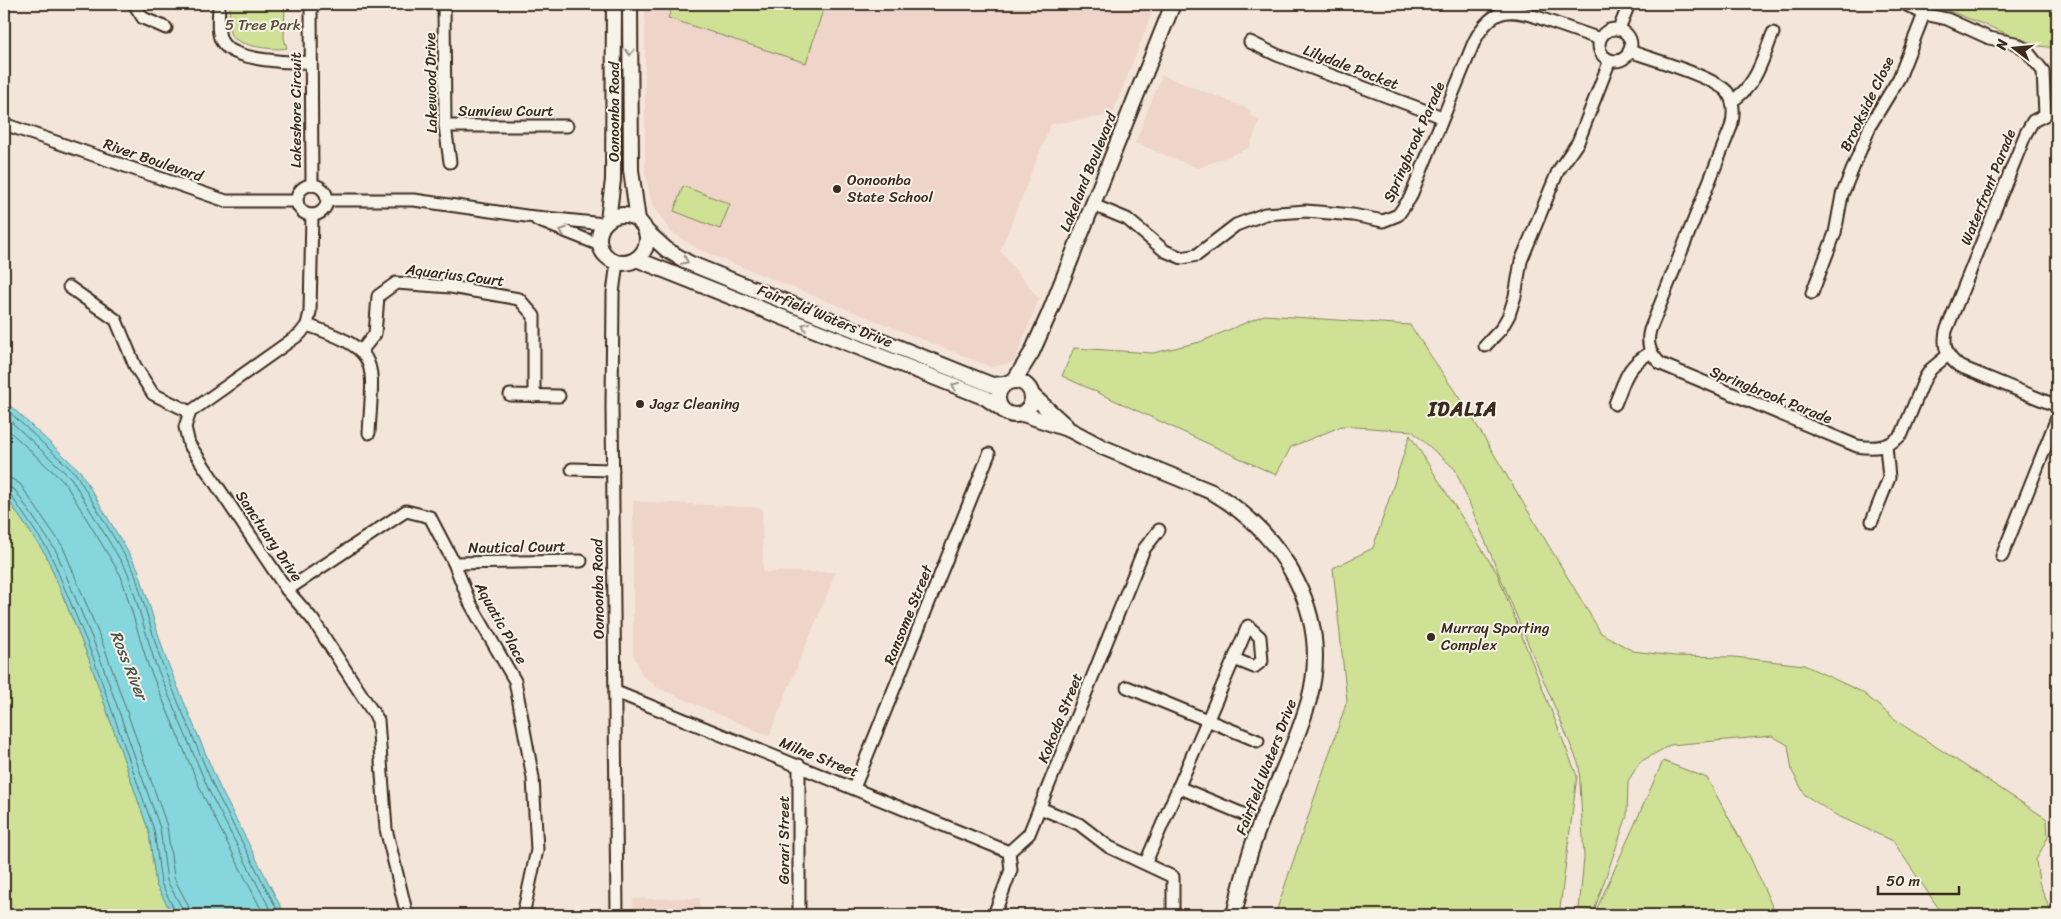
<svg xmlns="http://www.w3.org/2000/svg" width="2061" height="919" viewBox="0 0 2061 919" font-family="Sriracha,sans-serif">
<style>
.built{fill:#efd4c9}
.green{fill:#cee195;stroke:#84865a}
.water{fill:#85d6dd;stroke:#679191}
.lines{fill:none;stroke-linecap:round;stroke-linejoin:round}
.shore{stroke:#596f6a;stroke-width:1}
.minor-casing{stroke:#3b2a1e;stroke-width:15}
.tertiary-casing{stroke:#3b2a1e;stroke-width:18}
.minor{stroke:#f7f3e8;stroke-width:11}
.tertiary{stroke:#f7f3e8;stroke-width:14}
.oneway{stroke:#998e83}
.poi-dot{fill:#3b2a1e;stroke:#f7f3e8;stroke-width:2}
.labels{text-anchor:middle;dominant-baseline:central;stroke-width:4;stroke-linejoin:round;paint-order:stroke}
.park-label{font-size:15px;fill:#584f36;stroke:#f7f3e8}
.street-label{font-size:15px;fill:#3b2a1e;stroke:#f7f3e8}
.poi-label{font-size:15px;fill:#3b2a1e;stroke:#f7f3e8;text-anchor:start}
.water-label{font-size:16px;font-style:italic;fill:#4e554e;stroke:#f7f3e8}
.district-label{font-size:20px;font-weight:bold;letter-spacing:1px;fill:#3b2a1e;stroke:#f7f3e8}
</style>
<rect width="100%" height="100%" fill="#f3e5da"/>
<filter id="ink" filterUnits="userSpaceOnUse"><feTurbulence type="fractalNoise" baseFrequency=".02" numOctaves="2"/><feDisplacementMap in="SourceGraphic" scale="10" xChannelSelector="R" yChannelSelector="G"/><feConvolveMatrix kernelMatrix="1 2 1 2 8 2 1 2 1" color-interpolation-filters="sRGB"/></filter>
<g filter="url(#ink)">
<!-- built -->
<g class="built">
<polygon points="645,4 1151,4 1154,8 1112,115 1051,124 1000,251 1039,299 1014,362 991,367 700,250 670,231 652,204 645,173"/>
<polygon points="1162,75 1251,110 1249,115 1260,120 1249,148 1198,168 1135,143"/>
<polygon points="633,501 762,508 763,572 836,572 769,736 658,688 642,675 633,654"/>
<polygon points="700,898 700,915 633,915 633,899"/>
</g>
<!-- green -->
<g class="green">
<path d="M 230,4 L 285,4 L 284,38 L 287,48 C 276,51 237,46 231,35 C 227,28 230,12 230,4 Z"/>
<polygon points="673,4 825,4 806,63 668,18"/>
<polygon points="1931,4 2057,4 2057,48 2039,46"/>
<polygon points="683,186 730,204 720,229 674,211"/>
<polygon points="1264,315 1410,325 1470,414 1601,633 1633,651 1674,656 1734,657 1804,665 1862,692 1901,724 2047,819 2048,837 2036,860 2039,882 2052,915 1943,915 1893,841 1836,815 1805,795 1792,771 1788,745 1772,736 1670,745 1640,762 1628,781 1627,816 1594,911 1579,909 1584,858 1579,765 1455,469 1412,431 1342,426 1291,447 1276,475 1062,376 1074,348 1153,353 1200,342"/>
<polygon points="1410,435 1497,573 1577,776 1560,908 1593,915 1275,915 1347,701 1333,568 1373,548"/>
<polygon points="4,494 46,555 89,659 149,832 156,885 173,915 4,915"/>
<polygon points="1663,761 1707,778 1750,857 1776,915 1594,915"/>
</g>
<!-- water -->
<polygon class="water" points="4,400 80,471 138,569 166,659 220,788 285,915 173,915 156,885 149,832 89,659 46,555 4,494"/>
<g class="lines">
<!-- shore -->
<g class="shore">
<polyline points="4,407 76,474 134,571 161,661 215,790 280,915"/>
<polyline points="4,415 71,478 128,573 155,663 210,793 273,915"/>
<polyline points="4,426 65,483 121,576 148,665 203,795 264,915"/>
<polyline points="4,478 12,479 20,484 63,547 106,652 167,826 174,878 188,905 190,915"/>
<polyline points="4,485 15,490 56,551 99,655 160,828 167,881 182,908 183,915"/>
<polyline points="4,492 10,494 50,553 93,657 154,830 161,883 177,915"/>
</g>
<!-- minor casing -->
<g class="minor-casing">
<g id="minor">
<polyline points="134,4 143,18 166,28"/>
<path d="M 219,4 C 219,15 216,33 222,42 C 233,61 291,63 311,62"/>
<polyline points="311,4 312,185"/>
<polyline points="444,4 445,126 450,162"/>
<path d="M 1905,4 L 1924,14 L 1947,19 L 1989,38 L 2015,43 L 2026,50 L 2043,71 L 2045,115 L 2033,121 L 2026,133 L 1946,331 C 1943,346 1946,356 1959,366 L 2057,406"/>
<polyline points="1619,29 1629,4"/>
<circle cx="1615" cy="45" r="16"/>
<polyline points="1250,42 1277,55 1442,117"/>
<path d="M 1629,51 C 1649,58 1718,78 1728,93 C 1735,104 1734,116 1731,127 L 1650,330 C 1646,344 1650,354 1661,364 L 1857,446 C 1874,449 1889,448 1902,434 L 1925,378 L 1931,369 L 1948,355"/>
<path d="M 1732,101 C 1757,85 1762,60 1773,33"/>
<polyline points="4,124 226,201 297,201"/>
<polyline points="445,126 567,126"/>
<circle cx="312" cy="200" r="15"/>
<polyline points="327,200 414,200 526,216 604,224"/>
<path d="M 1093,205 L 1127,219 L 1165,251 L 1182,258 L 1197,255 L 1236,225 L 1265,214 L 1306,211 L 1353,215 L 1383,221 L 1398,215 L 1410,198 L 1474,42 C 1493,4 1513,8 1548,21 C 1565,27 1583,33 1600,39"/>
<polyline points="312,215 310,312 307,325 300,334 190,412 185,427 189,444 287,590 313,620 378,720 386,829 407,915"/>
<polyline points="537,220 600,245"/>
<polyline points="69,287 116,320 135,366 153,394 190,412"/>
<polyline points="1812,293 1835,233 1842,195 1871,124 1899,78 1924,14"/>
<path d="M 307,325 C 382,351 373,360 369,433"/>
<polyline points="1485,346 1501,329 1509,315 1515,296 1521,261 1558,171 1578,142 1610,60"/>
<polyline points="362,350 375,334 378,296 396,283 451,287 519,299 534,316 534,396"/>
<polyline points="510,395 559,396"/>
<path d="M 1615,404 C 1626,378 1625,368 1651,352"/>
<polyline points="572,469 613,470"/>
<polyline points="1872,521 1889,478 1886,446"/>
<polyline points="2002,556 2057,418"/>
<polyline points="454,563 581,561"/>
<polyline points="287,590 406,511 430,517 454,563 470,603 515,681 533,778 537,850 523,915"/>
<polyline points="1127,687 1258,741"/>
<polyline points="616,692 1009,852"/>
<polyline points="799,765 799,915"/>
<polyline points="1178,787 1243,814"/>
<polyline points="854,788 989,454"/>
<polyline points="1040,808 1079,824 1109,847 1173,877 1173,915"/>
<polyline points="1009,852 1029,834 1144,549 1159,530"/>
<polyline points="1146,862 1234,659 1248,626 1260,637 1262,661 1254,667 1234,659"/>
<polyline points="617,915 612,407 613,293 617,262"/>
<polyline points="994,915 1011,870 1009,852"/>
</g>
</g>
<!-- tertiary casing -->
<g class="tertiary-casing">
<g id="tertiary">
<polyline points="630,4 631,170 638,220"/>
<circle cx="623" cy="239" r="24"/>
<polyline points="608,220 613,180 614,4"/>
<polyline points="647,232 667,250 689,263 992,385 1004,384"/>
<polyline points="636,259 986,398 999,407"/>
<circle cx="1015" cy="398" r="17"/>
<polyline points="1014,381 1032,352 1049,314 1173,4"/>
<polyline points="1032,395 1066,426"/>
<path d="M 1023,414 L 1070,430 L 1102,447 L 1212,492 C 1284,534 1332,615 1309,700 C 1296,746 1273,790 1256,835 C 1247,861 1240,888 1234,915"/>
</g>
</g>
<!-- minor -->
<use href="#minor" class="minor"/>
<!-- tertiary -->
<use href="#tertiary" class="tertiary"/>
</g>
<!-- one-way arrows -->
<defs><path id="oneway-chevron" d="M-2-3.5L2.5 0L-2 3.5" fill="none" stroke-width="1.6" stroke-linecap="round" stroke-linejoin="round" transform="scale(1.25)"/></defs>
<g class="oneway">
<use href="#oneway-chevron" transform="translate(630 52) rotate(90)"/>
<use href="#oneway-chevron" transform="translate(563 231) rotate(-159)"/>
<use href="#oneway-chevron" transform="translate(685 261) rotate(24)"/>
<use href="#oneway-chevron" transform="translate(805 326) rotate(-158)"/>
<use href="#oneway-chevron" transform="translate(955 386) rotate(-158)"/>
</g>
</g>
<!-- markers -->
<g class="poi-dot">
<circle cx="837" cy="189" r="5"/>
<circle cx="640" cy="404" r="5"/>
<circle cx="1431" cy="637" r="5"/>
</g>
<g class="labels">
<!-- park labels -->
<g class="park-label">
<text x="263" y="25">5 Tree Park</text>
</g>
<!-- street labels -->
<g class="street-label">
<text transform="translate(1351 67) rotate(21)">Lilydale Pocket</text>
<text transform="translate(431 83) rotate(-91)">Lakewood Drive</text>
<text transform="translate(1867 104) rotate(-64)">Brookside Close</text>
<text transform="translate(296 110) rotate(-90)">Lakeshore Circuit</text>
<text x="506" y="111">Sunview Court</text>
<text transform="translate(614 112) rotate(-90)">Oonoonba Road</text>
<text transform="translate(1414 142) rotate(-66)">Springbrook Parade</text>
<text transform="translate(153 160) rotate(19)">River Boulevard</text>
<text transform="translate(1088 172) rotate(-68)">Lakeland Boulevard</text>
<text transform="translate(1988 187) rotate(-68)">Waterfront Parade</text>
<text transform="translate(455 275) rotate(7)">Aquarius Court</text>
<text transform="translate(825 316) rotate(22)">Fairfield Waters Drive</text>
<text transform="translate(1771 395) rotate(22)">Springbrook Parade</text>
<text transform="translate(269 536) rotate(56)">Sanctuary Drive</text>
<text transform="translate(517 547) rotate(-1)">Nautical Court</text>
<text transform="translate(598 589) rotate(-91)">Oonoonba Road</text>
<text transform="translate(908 615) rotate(-68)">Ransome Street</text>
<text transform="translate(501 623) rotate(61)">Aquatic Place</text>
<text transform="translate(1060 718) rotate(-68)">Kokoda Street</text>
<text transform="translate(819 757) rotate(22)">Milne Street</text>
<text transform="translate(1266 767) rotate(-69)">Fairfield Waters Drive</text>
<text transform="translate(784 840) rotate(-90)">Gorari Street</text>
</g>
<!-- poi labels -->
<g class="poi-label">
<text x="847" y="180">Oonoonba<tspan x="847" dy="17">State School</tspan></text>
<text x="650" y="404">Jagz Cleaning</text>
<text x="1441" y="628">Murray Sporting<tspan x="1441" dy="17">Complex</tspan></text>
</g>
<!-- water labels -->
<g class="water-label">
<text transform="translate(129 665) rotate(68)">Ross River</text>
</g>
<!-- district labels -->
<g class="district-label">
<text x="1463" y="409">IDALIA</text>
</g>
</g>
<!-- margin -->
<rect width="2061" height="919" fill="none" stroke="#f7f3e8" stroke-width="20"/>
<rect x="10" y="10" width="2041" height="899" fill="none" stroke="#3b2a1e" stroke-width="2" filter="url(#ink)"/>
<!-- north arrow -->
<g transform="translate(2014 48) rotate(286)" stroke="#f7f3e8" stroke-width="4" paint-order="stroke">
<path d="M0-4L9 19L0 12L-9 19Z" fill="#3b2a1e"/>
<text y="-8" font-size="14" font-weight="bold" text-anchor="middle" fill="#3b2a1e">N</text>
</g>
<!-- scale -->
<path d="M1878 886v8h81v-8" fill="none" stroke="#3b2a1e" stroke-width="2.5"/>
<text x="1886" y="886" font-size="15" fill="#3b2a1e" stroke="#f7f3e8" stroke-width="4" paint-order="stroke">50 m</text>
</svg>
